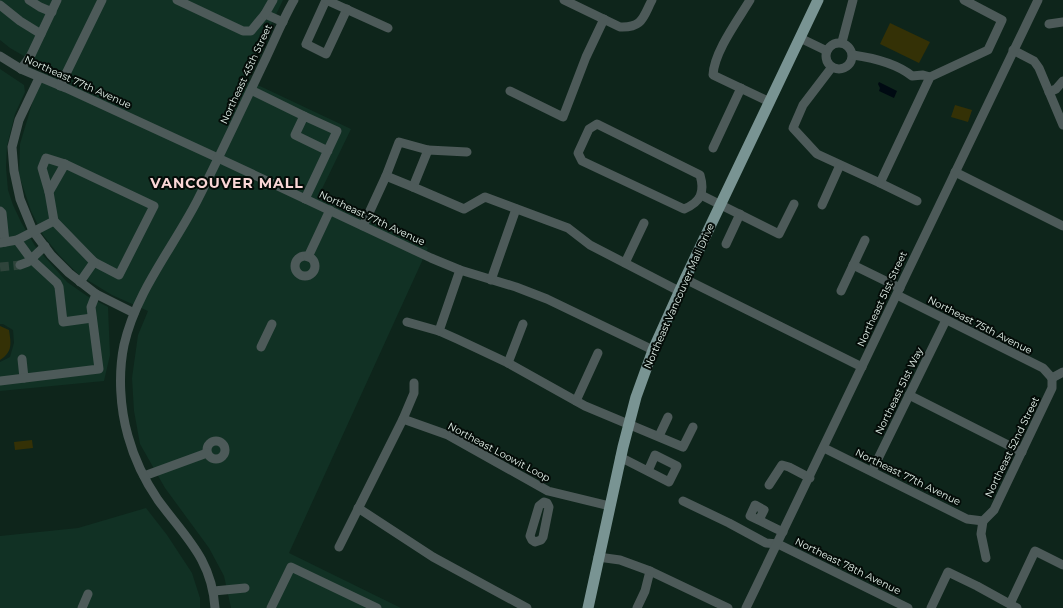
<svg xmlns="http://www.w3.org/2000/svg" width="1063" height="608" viewBox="0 0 1063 608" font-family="Montserrat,sans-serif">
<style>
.built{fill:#113124}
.green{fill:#343106}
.water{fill:#000a12}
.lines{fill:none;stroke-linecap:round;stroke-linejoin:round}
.minor-tunnel{stroke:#2f443b;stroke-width:9;stroke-dasharray:9 4.5;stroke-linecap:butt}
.minor{stroke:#4d5a59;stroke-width:9}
.major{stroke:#799493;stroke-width:11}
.labels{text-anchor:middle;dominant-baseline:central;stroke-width:4;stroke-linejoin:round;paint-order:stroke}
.street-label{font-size:10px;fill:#e7f5ee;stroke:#040c08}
.district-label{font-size:14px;font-weight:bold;letter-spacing:1px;fill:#fad6d6;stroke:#040c08}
</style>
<rect width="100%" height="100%" fill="#0e251b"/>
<!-- built -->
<g class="built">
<polygon points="0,0 283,0 245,79 351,129 320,193 428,248 289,553 401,608 231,608 224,576 209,548 165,488 140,444 134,411 132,378 138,335 148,311 112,295 79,275 59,255 43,235 31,211 19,175 20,144 43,67 10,48 0,40"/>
<polygon points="0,69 24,85 25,92 15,114 7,146 6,167 8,190 13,205 21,222 35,246 67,282 87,296 108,307 110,355 104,381 0,391 0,362 10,357 14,343 13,330 3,324 0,324"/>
<polygon points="146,508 167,535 192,573 200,598 200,608 0,608 0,536 78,528"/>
</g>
<!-- green -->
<g class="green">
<polygon points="890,23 930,42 919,63 880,44"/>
<polygon points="955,105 972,110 968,122 951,117"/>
<path d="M 0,326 L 9,330 C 11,343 13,352 0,360 Z"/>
<polygon points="32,440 33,448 15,450 14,442"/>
</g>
<!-- water -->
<polygon class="water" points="879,82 897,91 894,98 879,91 880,88 878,84"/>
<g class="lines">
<!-- minor-tunnel -->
<polyline class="minor-tunnel" points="0,267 20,265"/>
<!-- minor -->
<g class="minor">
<polyline points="29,0 40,7 52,12"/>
<polyline points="177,0 243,31 251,31 265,14 283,22"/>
<polyline points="326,0 306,44 326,54 347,9"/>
<polyline points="326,0 388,28"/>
<path d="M 564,0 L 620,27 C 643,28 643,17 652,0"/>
<path d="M 750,0 C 738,20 714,52 713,75 L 770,102"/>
<polyline points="0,5 20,21 41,34"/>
<polyline points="265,14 273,0"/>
<polyline points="1049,24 1063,22"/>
<polyline points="800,38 827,51"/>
<polyline points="842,42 853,0"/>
<circle cx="839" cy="56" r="13"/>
<polyline points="1013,50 1034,61 1039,68 1063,125"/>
<path d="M 853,55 C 874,58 896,63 912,76 L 923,75 L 930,77"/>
<polyline points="0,56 21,69 66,88 218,158 431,258 460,270 516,287 547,299 653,350"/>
<polyline points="832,67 803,105 793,128 817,154 880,183"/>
<polyline points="21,69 31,55 57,0"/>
<polyline points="39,78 19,120 12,147 14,171 20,199 33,231 51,255 69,273 96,294 134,313"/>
<polyline points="60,86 102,0"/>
<polyline points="251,90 304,116"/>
<polyline points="510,91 563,117 586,57 604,19"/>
<polyline points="1049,92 1056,89 1063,81"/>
<path d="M 597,124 L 700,175 C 705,192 701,202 684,209 L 582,161 L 578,153 L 589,129 Z"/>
<polyline points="713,148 741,88"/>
<polyline points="467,152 428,150 413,187 464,209 485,197 568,228 590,245 679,291"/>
<polyline points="955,172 1063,226"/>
<polyline points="413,187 386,176 399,142 428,150"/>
<polyline points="49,192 42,168 46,158 65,164"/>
<polyline points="701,195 779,234 794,204"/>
<polyline points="305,199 337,131 304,116 295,135 328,151"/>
<polyline points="917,201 880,183 930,77 988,50 1002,20 964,0"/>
<polyline points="822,205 840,165"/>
<polyline points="0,211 2,213 5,242"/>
<polyline points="54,221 49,192 65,164 154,206 119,275 94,262"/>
<polyline points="363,226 386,176"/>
<polyline points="17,240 31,259 57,283 59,287 63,322 92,318"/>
<polyline points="0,243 17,240 54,221 94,262 80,282"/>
<polyline points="726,244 740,214"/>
<circle cx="305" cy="266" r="10"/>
<polyline points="308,257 330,210"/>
<polyline points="625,263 644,223"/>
<polyline points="20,265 28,262 45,246"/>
<polyline points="853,265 900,288"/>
<polyline points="685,279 862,367"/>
<polyline points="491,280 516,209"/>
<polyline points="841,291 865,240"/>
<polyline points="897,295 1043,368 1052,378"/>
<polyline points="407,322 439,331 457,339 508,363 585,406 683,447 693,427"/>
<polyline points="439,331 460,270"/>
<polyline points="261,347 272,324"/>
<polyline points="22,359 24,378"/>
<polyline points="508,363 523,324"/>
<polyline points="1052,378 1063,372"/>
<polyline points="0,381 99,369 91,307 96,294"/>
<polyline points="909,395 1022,452"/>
<polyline points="576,401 598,353"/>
<polyline points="403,419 448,435 548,491 610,506"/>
<polyline points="659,436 668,417"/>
<circle cx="216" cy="450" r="9"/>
<polyline points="824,448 967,519 983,521"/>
<polyline points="620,457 669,482 677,466 655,455 648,471"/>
<polyline points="872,471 946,320"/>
<polyline points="144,476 207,453"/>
<polyline points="769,485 782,465 789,467 810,478"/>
<polyline points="683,501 729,523 766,543 778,544 908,608"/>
<polygon points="544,502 547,503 549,507 543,537 541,540 535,542 532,540 530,536 539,506"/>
<polyline points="358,508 433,557 527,608"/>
<path d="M 759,520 L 764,510 L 755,505 L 750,516 C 761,521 772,527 783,532"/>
<polyline points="983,521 994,510 1052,388 1052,378"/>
<polyline points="983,521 981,534 986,558"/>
<polyline points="339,547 403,419 414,393 414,383"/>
<polyline points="598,557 620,560 650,571 645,591 637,608"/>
<polyline points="650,571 728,608"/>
<polyline points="214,591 245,588"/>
<polyline points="1010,604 1035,551 1063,565"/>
<polyline points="82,608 88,594"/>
<path d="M 215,608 C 212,559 185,537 158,500 C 145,481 134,458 128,436 C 120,408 118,374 124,345 C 136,292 172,249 197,201 C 221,154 243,106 266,58 C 275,39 283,19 294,0"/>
<polyline points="271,608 291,567 377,608"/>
<path d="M 746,608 C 845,406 939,202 1038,0"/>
<polyline points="931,608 948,572 977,586 1017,608"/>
</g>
<!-- major -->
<polyline class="major" points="588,608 623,447 636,397 653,350 685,279 818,0"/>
</g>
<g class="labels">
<!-- street labels -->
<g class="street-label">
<text transform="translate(246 74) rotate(-65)">Northeast 45th Street</text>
<text transform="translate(78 82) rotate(24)">Northeast 77th Avenue</text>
<text transform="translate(372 218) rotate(25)">Northeast 77th Avenue</text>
<text transform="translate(679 296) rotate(-66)">Northeast Vancouver Mall Drive</text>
<text transform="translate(882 299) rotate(-65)">Northeast 51st Street</text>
<text transform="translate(980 325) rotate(27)">Northeast 75th Avenue</text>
<text transform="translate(899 391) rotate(-64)">Northeast 51st Way</text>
<text transform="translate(1012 447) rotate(-64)">Northeast 52nd Street</text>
<text transform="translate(499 452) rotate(28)">Northeast Loowit Loop</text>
<text transform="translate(908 477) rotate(26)">Northeast 77th Avenue</text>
<text transform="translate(848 566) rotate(26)">Northeast 78th Avenue</text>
</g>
<!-- district labels -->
<g class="district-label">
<text x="227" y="183">VANCOUVER MALL</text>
</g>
</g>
</svg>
